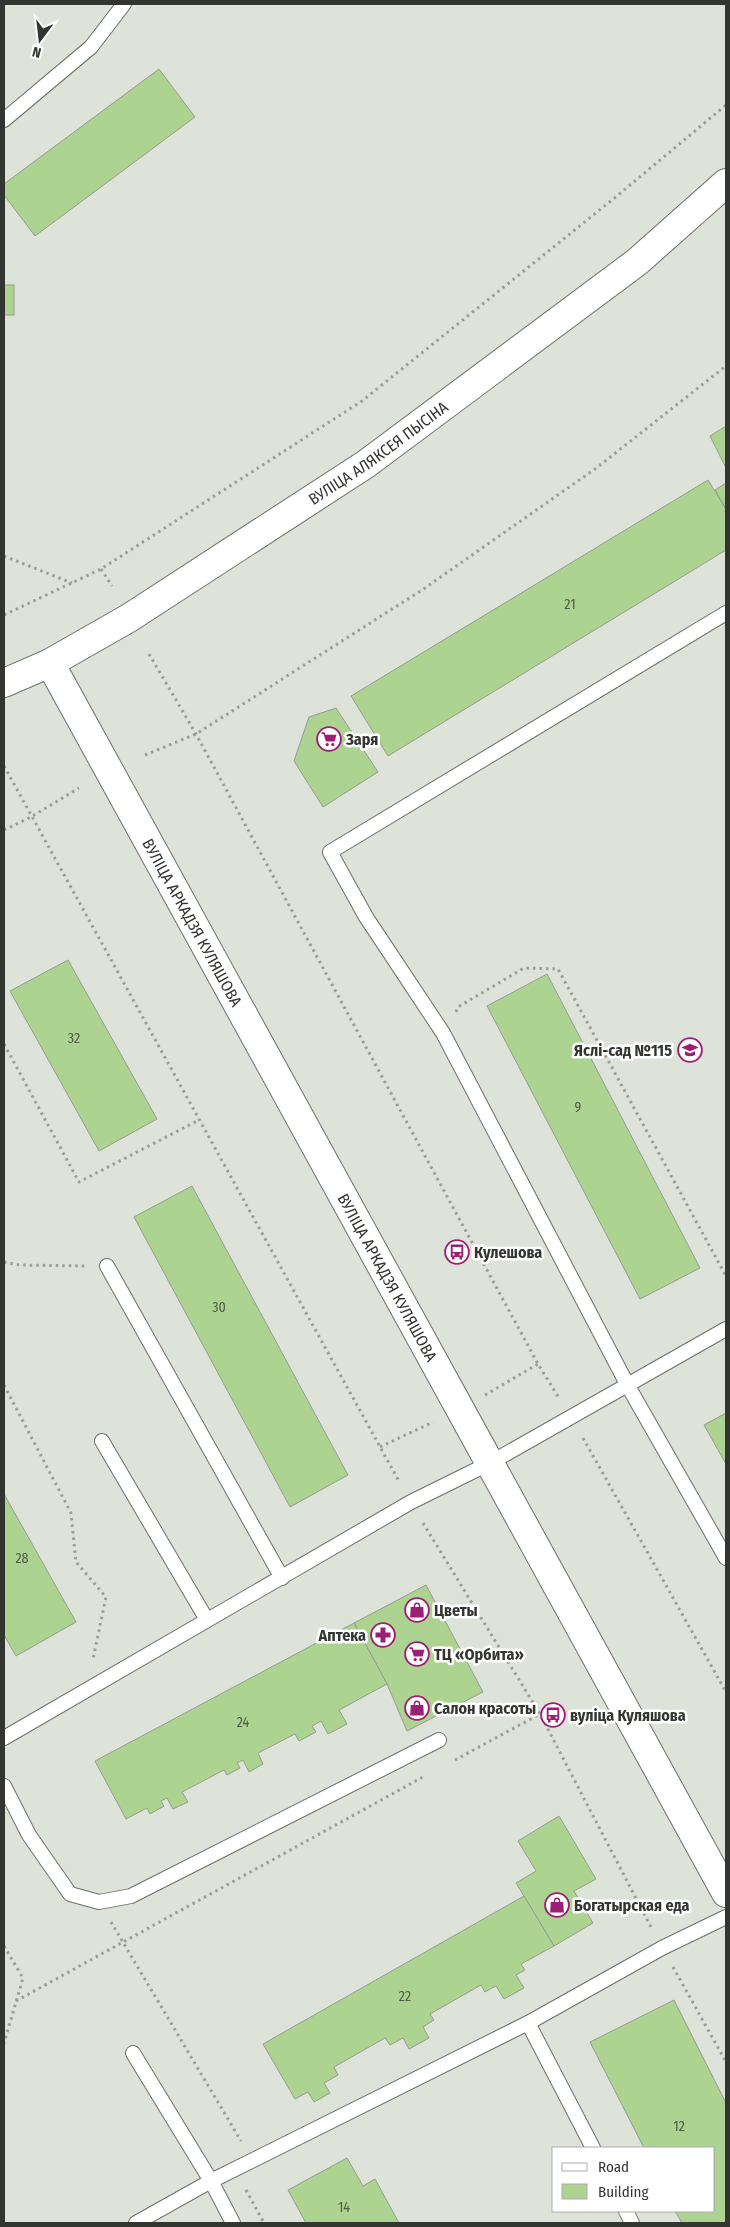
<svg xmlns="http://www.w3.org/2000/svg" width="730" height="2227" viewBox="0 0 730 2227" font-family="'Fira Sans Condensed',sans-serif">
<style>
.building{fill:#acd38f;stroke:#969c93}
.lines{fill:none;stroke-linecap:round;stroke-linejoin:round}
.service-casing{stroke:#6a7067;stroke-width:16}
.secondary-casing{stroke:#6a7067;stroke-width:30}
.primary-casing{stroke:#6a7067;stroke-width:30}
.path{stroke:#9b9f98;stroke-width:3;stroke-dasharray:2.5 4;stroke-linecap:butt}
.service{stroke:#fff;stroke-width:14}
.secondary{stroke:#fff;stroke-width:28}
.primary{stroke:#fff;stroke-width:28}
.labels{text-anchor:middle;dominant-baseline:central;stroke-width:5;stroke-linejoin:round;paint-order:stroke}
.number-label{font-size:14px;fill:#515c48}
.street-label{font-size:16px;fill:#333531;stroke:#fff}
.poi-label{font-size:16px;font-weight:bold;fill:#333531;stroke:#fff;text-anchor:start}
</style>
<rect width="100%" height="100%" fill="#dde3d9"/>
<!-- building -->
<g class="building">
<polygon points="159,69 195,117 35,236 4,195 4,184"/>
<rect x="4" y="285" width="10" height="30"/>
<polygon points="726,426 726,468 710,436"/>
<polygon points="708,480 726,509 726,550 388,756 351,696"/>
<polygon points="726,483 726,509 715,490"/>
<polygon points="336,708 378,772 323,807 294,761 309,717"/>
<polygon points="68,960 157,1119 99,1151 10,991"/>
<polygon points="547,974 700,1268 640,1299 487,1006"/>
<polygon points="192,1186 348,1475 290,1507 134,1217"/>
<polygon points="726,1413 726,1464 704,1425"/>
<polygon points="4,1494 76,1622 16,1656 4,1635"/>
<polygon points="426,1585 483,1692 407,1731 387,1684 354,1623"/>
<polygon points="354,1623 387,1684 339,1710 347,1724 328,1734 321,1721 312,1726 316,1732 299,1741 295,1734 258,1753 263,1764 249,1772 243,1760 237,1763 240,1768 227,1775 224,1770 182,1792 188,1802 173,1809 167,1798 161,1801 164,1806 150,1814 147,1808 126,1819 95,1761"/>
<polygon points="559,1816 596,1879 574,1891 593,1923 554,1946 516,1883 536,1871 518,1841"/>
<polygon points="524,1896 554,1946 521,1964 525,1970 516,1975 524,1988 504,1999 496,1986 485,1992 481,1985 430,2014 434,2020 423,2027 429,2038 409,2049 403,2038 390,2045 385,2038 334,2067 338,2075 324,2083 330,2093 314,2102 308,2092 295,2099 263,2044"/>
<polygon points="674,2000 726,2103 726,2223 682,2223 675,2211 714,2211 714,2148 644,2148 590,2042"/>
<polygon points="347,2158 363,2186 375,2179 399,2223 306,2223 288,2190"/>
</g>
<g class="lines">
<!-- service casing -->
<g class="service-casing">
<g id="service">
<polyline points="4,120 91,47 124,4"/>
<polyline points="726,613 330,852 366,917 443,1033 628,1386 726,1558"/>
<polyline points="107,1266 282,1578"/>
<polyline points="102,1441 207,1620"/>
<polyline points="4,1738 411,1502 490,1463 726,1329"/>
<polyline points="4,1786 29,1835 70,1894 99,1902 131,1896 439,1740"/>
<polyline points="528,2023 593,2148"/>
<polyline points="133,2053 211,2181 233,2223"/>
<polyline points="626,2211 632,2223"/>
<polyline points="136,2223 211,2181 528,2023 662,1948 726,1917"/>
</g>
</g>
<!-- secondary casing -->
<g class="secondary-casing">
<g id="secondary">
<path id="s1" d="M 50,663 L 726,1893"/>
</g>
</g>
<!-- primary casing -->
<g class="primary-casing">
<g id="primary">
<path id="s2" d="M 4,683 L 50,663 L 129,618 L 366,464 L 637,262 L 726,183"/>
</g>
</g>
<!-- path -->
<g class="path">
<polyline points="4,556 72,583"/>
<polyline points="101,569 112,586"/>
<polyline points="4,615 101,569 362,401 617,196 726,105"/>
<polyline points="149,654 196,734 538,1364 559,1398"/>
<polyline points="145,755 196,734 422,590 595,469 726,366"/>
<polyline points="4,766 400,1483"/>
<polyline points="4,830 31,817 79,788"/>
<polyline points="456,1012 458,1007 524,968 558,969 726,1276"/>
<polyline points="4,1044 79,1182 199,1120"/>
<polyline points="4,1262 20,1265 85,1266"/>
<polyline points="4,1385 71,1513 76,1562 106,1597 93,1659"/>
<polyline points="485,1395 538,1364"/>
<polyline points="583,1438 726,1692"/>
<polyline points="380,1447 433,1422"/>
<polyline points="423,1523 540,1714 652,1929"/>
<polyline points="455,1760 540,1714"/>
<polyline points="111,1922 241,2141"/>
<polyline points="4,1946 23,1978 4,2043"/>
<polyline points="673,1967 726,2062"/>
<polyline points="16,2001 423,1777"/>
<polyline points="246,2190 264,2223"/>
</g>
<!-- service -->
<use href="#service" class="service"/>
<!-- secondary -->
<use href="#secondary" class="secondary"/>
<!-- primary -->
<use href="#primary" class="primary"/>
</g>
<!-- icons -->
<defs>
<g id="supermarket-ring" transform="scale(1.25)"><circle r="9.5" fill="#fff" stroke="#9c1f75" stroke-width="1.5"/><path d="M-6-5.5h2.5l.6 2H6L4.5 2H-2.5L-4.4-4H-6ZM-1.5 3.2a1.3 1.3 0 1 0 .1 0ZM3 3.2a1.3 1.3 0 1 0 .1 0Z" fill="#9c1f75"/></g>
<g id="school-ring" transform="scale(1.25)"><circle r="9.5" fill="#fff" stroke="#9c1f75" stroke-width="1.5"/><path d="M0-5L7-2L0 1L-7-2ZM-4 1L0 2.5L4 1V4Q0 6-4 4Z" fill="#9c1f75"/></g>
<g id="bus-ring" transform="scale(1.25)"><circle r="9.5" fill="#fff" stroke="#9c1f75" stroke-width="1.5"/><path d="M-5-6H5V4H4V6H2V4H-2V6H-4V4H-5ZM-3.5-4V0h7V-4ZM-3.5 1.2v1.5H-2V1.2ZM2 1.2v1.5H3.5V1.2Z" fill="#9c1f75"/></g>
<g id="shop-ring" transform="scale(1.25)"><circle r="9.5" fill="#fff" stroke="#9c1f75" stroke-width="1.5"/><path d="M-5-2.5h2.3a2.7 3.5 0 0 1 5.4 0H5L5.5 6h-11ZM-1.5-2.5h3a1.5 2.3 0 0 0-3 0Z" fill="#9c1f75"/></g>
<g id="pharmacy-ring" transform="scale(1.25)"><circle r="9.5" fill="#fff" stroke="#9c1f75" stroke-width="1.5"/><path d="M-2-6h4v4h4v4h-4v4h-4v-4h-4v-4h4Z" fill="#9c1f75"/></g>
</defs>
<g fill-rule="evenodd">
<use href="#supermarket-ring" x="329" y="739"/>
<use href="#school-ring" x="690" y="1050"/>
<use href="#bus-ring" x="457" y="1252"/>
<use href="#shop-ring" x="417" y="1610"/>
<use href="#pharmacy-ring" x="383" y="1635"/>
<use href="#supermarket-ring" x="417" y="1654"/>
<use href="#shop-ring" x="417" y="1708"/>
<use href="#bus-ring" x="553" y="1715"/>
<use href="#shop-ring" x="557" y="1905"/>
</g>
<g class="labels">
<!-- number labels -->
<g class="number-label">
<text x="570" y="604">21</text>
<text x="74" y="1038">32</text>
<text x="578" y="1107">9</text>
<text x="219" y="1307">30</text>
<text x="22" y="1558">28</text>
<text x="243" y="1722">24</text>
<text x="405" y="1996">22</text>
<text x="679" y="2126">12</text>
<text x="344" y="2207">14</text>
</g>
<!-- street labels -->
<g class="street-label">
<text stroke="none"><textPath href="#s2" startOffset="440">ВУЛІЦА АЛЯКСЕЯ ПЫСІНА</textPath></text>
<text stroke="none"><textPath href="#s1" startOffset="296">ВУЛІЦА АРКАДЗЯ КУЛЯШОВА</textPath></text>
<text stroke="none"><textPath href="#s1" startOffset="701">ВУЛІЦА АРКАДЗЯ КУЛЯШОВА</textPath></text>
</g>
<!-- poi labels -->
<g class="poi-label">
<text x="346" y="739">Заря</text>
<text x="672" y="1050" text-anchor="end">Яслі-сад №115</text>
<text x="474" y="1252">Кулешова</text>
<text x="434" y="1610">Цветы</text>
<text x="366" y="1635" text-anchor="end">Аптека</text>
<text x="434" y="1654">ТЦ «Орбита»</text>
<text x="434" y="1708">Салон красоты</text>
<text x="570" y="1715">вуліца Куляшова</text>
<text x="574" y="1905">Богатырская еда</text>
</g>
</g>
<!-- border -->
<rect width="730" height="2227" fill="none" stroke="#333531" stroke-width="10"/>
<!-- legend -->
<rect x="552" y="2147" width="162" height="65" fill="#ffffff" stroke="#adaead"/>
<rect x="562" y="2163" width="25" height="8" fill="#ffffff" stroke="#adaead"/>
<text x="598" y="2172" font-size="15" fill="#333531">Road</text>
<rect x="562" y="2184" width="25" height="15" fill="#acd38f" stroke="#adaead"/>
<text x="598" y="2197" font-size="15" fill="#333531">Building</text>
<!-- north arrow -->
<g transform="translate(40 40) rotate(195)" stroke="#ffffff" stroke-width="4" paint-order="stroke">
<path d="M0-4L9 19L0 12L-9 19Z" fill="#333531"/>
<text y="-8" font-size="14" font-weight="bold" text-anchor="middle" fill="#333531">N</text>
</g>
</svg>
